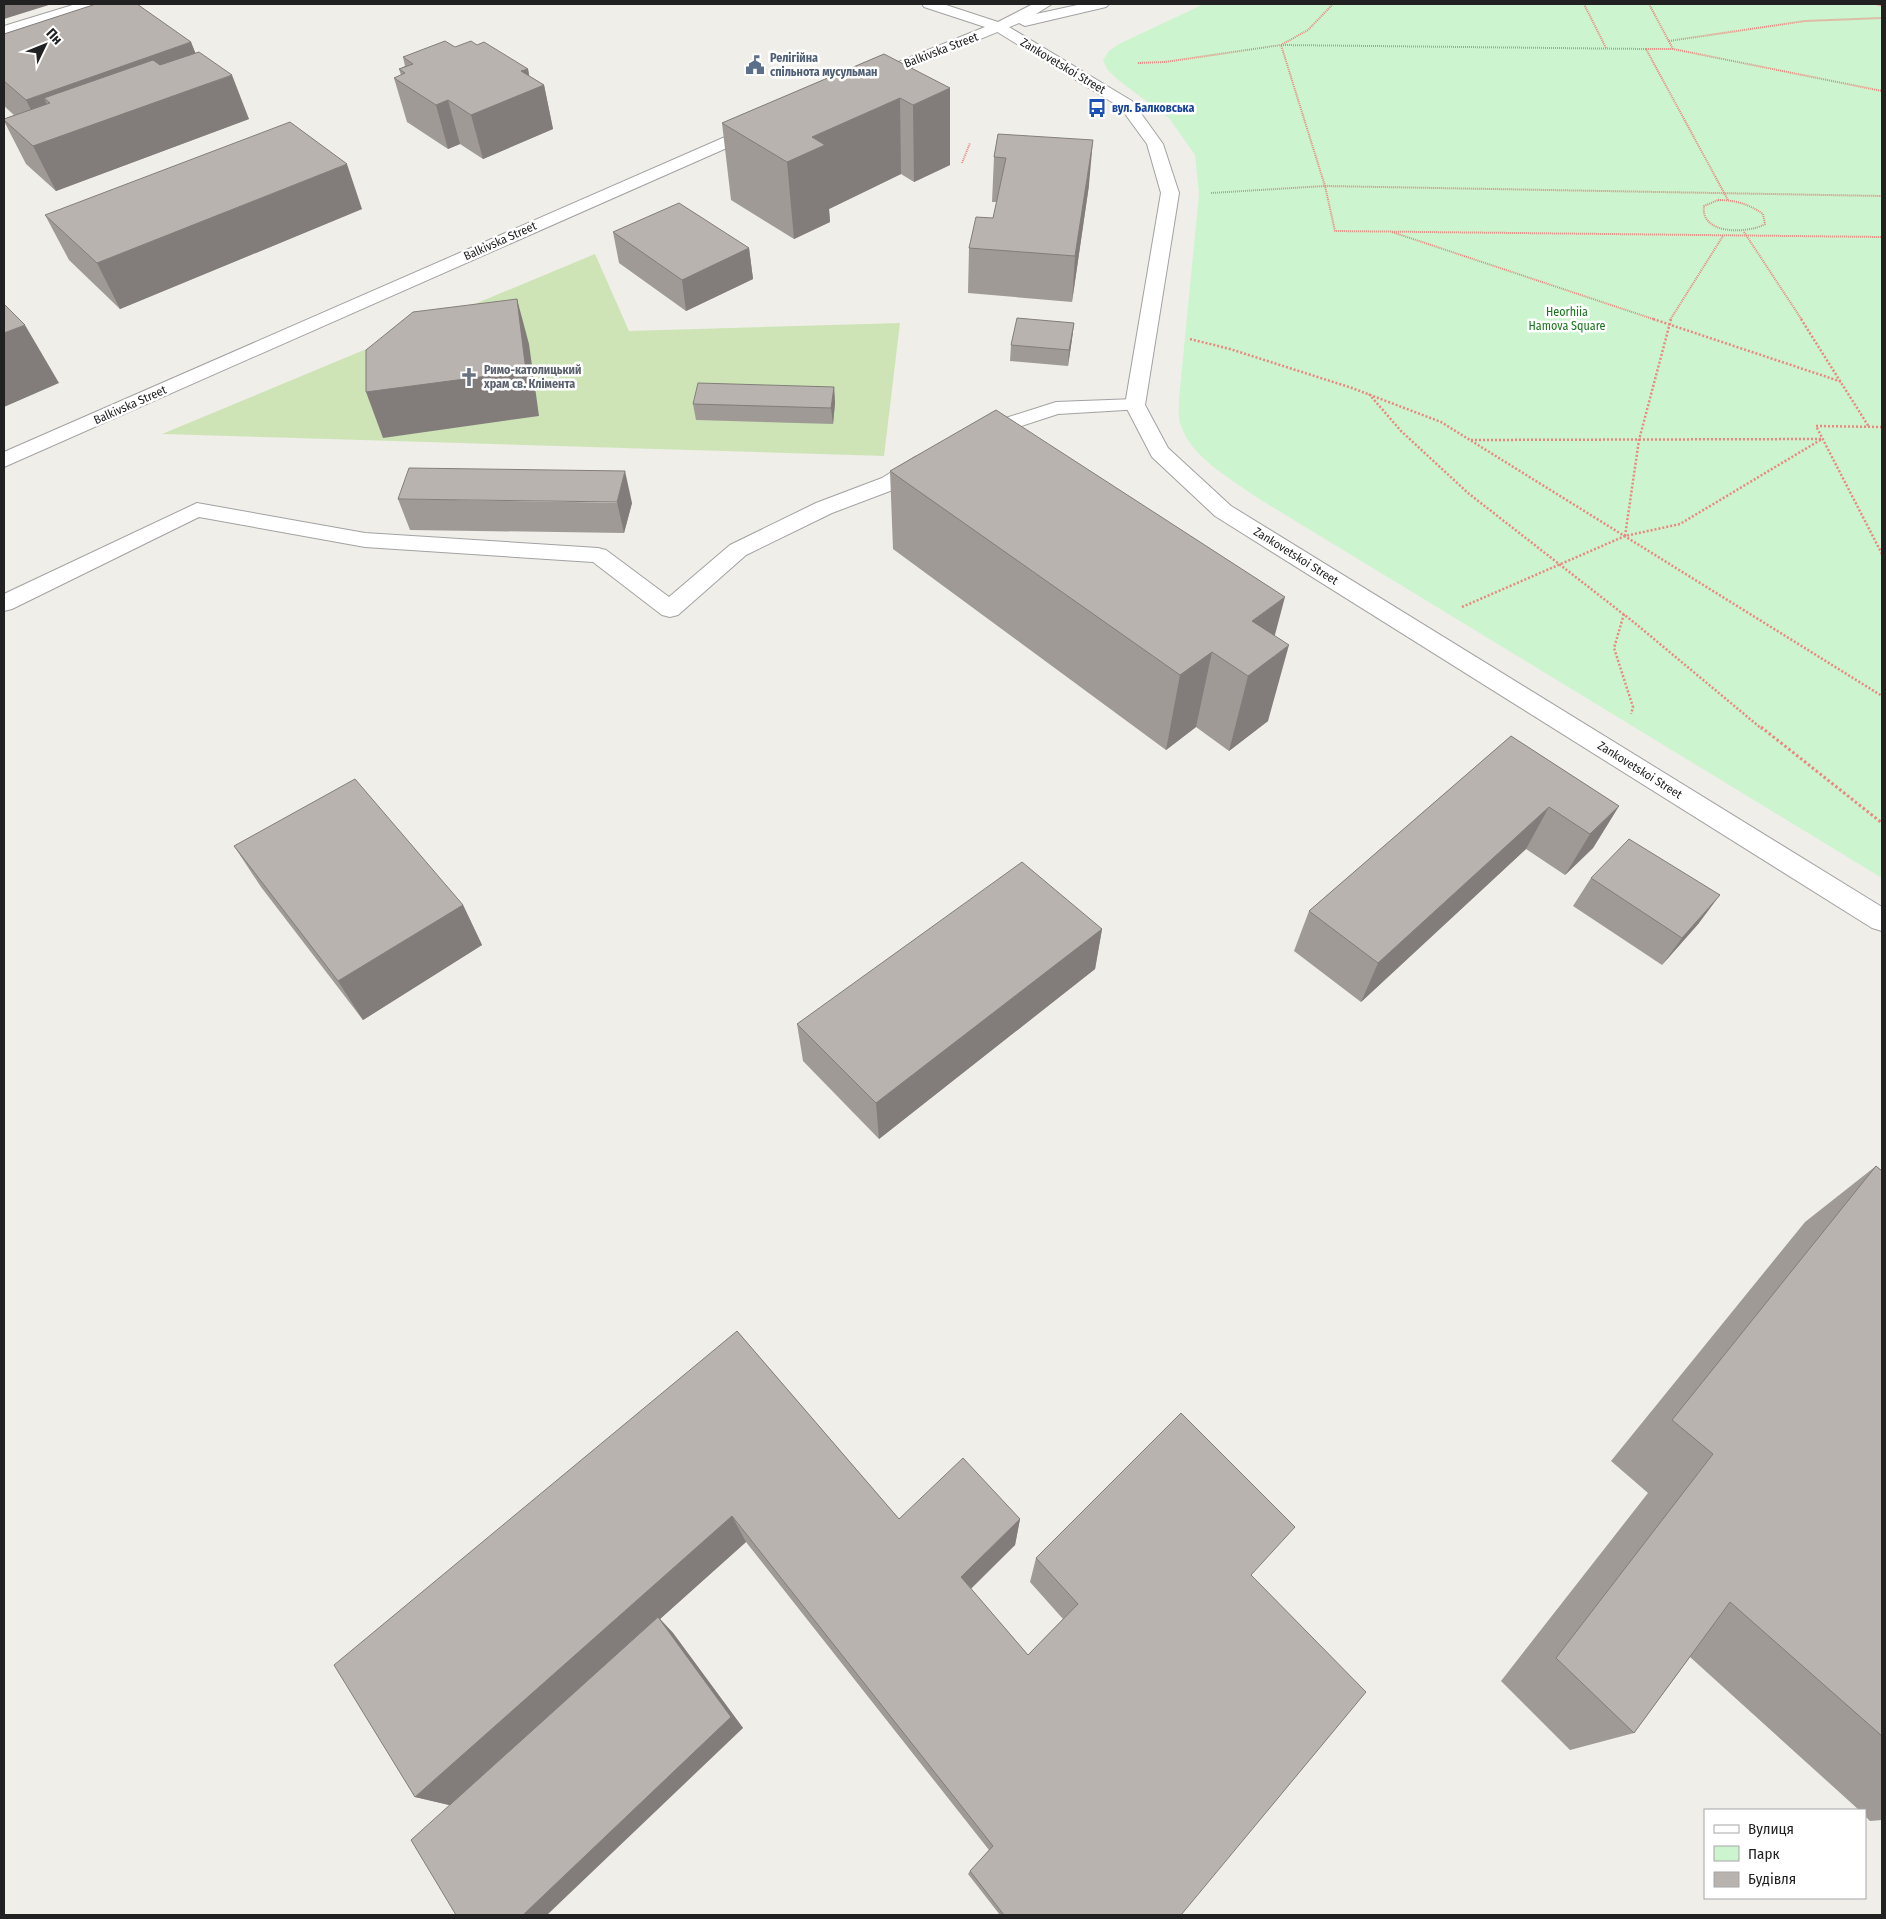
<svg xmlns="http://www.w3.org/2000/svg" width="1886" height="1919" viewBox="0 0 1886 1919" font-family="'Fira Sans Condensed',sans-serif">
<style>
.grass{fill:#cee4b6}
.park{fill:#ccf4ce}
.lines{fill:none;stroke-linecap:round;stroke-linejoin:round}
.service-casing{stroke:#a2a2a2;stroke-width:2}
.minor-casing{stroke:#a2a2a2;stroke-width:2}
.tertiary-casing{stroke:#a2a2a2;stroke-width:2}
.path-far2{stroke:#ea8780;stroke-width:2;stroke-dasharray:1 1;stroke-linecap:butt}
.path-far1{stroke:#ea8780;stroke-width:2.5;stroke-dasharray:2 2;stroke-linecap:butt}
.path{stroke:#ea8780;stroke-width:3;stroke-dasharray:2.5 2.5;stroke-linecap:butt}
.service{fill:#fff;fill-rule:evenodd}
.minor{fill:#fff;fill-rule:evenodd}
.tertiary{fill:#fff;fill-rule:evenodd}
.wall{fill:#9f9a96}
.shaded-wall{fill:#827d7a;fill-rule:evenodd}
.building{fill:#b9b3af;stroke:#827d7a}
.labels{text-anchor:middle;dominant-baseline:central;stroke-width:5;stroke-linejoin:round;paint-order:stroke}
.far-street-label{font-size:12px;fill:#212121;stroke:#fff}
.far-service-label{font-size:12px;font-weight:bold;fill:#4e5e75;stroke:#fff;text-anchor:start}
.far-transit-label{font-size:12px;font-weight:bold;fill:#164399;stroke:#fff;text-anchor:start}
.far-park-label{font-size:12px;fill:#1a751d;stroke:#fff}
.far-worship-label{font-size:12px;font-weight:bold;fill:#5b616d;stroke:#fff;text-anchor:start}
</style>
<rect width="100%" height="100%" fill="#f0eee9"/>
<!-- grass -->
<polygon class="grass" points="595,254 629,331 900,323 884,456 162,434"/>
<!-- park -->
<path class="park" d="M 1204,4 L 1882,4 L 1882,878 L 1256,497 C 1230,478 1190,457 1180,423 C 1178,416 1179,407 1179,399 L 1199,194 L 1195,155 L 1169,118 L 1117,79 L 1107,69 L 1103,60 L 1109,51 L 1119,44 Z"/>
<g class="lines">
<!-- service casing -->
<g class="service-casing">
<g id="service">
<polygon points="1135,399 1142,401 1145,405 1142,409 1058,414 978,440 971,439 968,434 971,429 1056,402"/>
<polygon points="922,455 929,457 933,462 929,467 898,488 832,513 746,555 678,615 670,617 662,615 593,562 365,547 199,517 12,609 4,611 4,594 197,503 365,533 598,548 606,550 669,597 730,545 816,503 882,478 915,457"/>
</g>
</g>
<!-- minor casing -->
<g class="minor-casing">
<g id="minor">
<polygon points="76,4 99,4 96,7 4,36 4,26"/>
<polygon points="999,22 1004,24 1132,101 1163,144 1179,193 1145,405 1168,448 1231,506 1882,907 1882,931 1872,928 1215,516 1152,457 1125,405 1161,193 1147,144 1120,107 994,30 991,27 994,24"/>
</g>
</g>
<!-- tertiary casing -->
<g class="tertiary-casing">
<g id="tertiary">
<polygon points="922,4 943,4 998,22 1033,4 1052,4 1036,14 1082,4 1109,4 1106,7 1025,26 1019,23 876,82 864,82 862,79 864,76 985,27 924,7"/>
<polygon points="757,123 763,124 765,128 763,132 4,467 4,452"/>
</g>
</g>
<!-- path-far2 -->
<g class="path-far2">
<polyline points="1584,4 1606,48"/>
<polyline points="1649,4 1673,49"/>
<polyline points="1876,4 1882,6"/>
<polyline points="1669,41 1805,21 1882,18"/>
<polyline points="1646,49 1281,45 1325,186 1335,231 1882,237"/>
<polyline points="1138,63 1165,62 1281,45 1308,30 1333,4"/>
<polyline points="962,163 970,143"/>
<polyline points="1211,193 1325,186 1882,196"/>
<path d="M 1718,200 C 1735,200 1749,204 1763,214 L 1765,224 C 1748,234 1700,235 1704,206 Z"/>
<polyline points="1728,200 1646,49 1673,49 1882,91"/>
<polyline points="1392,232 1656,320"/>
<polyline points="1744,232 1802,320"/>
<polyline points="1670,320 1723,236"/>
</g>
<!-- path-far1 -->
<g class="path-far1">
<polyline points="1653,319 1842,382"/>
<polyline points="1801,319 1869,427"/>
<polyline points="1190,339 1230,349 1352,388 1441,422 1882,696"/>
<polyline points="1369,394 1401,431 1468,493 1636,624 1762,729"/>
<polyline points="1882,427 1816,426 1882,554"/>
<polyline points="1471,440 1822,439"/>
<polyline points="1625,536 1639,440 1671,319"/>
<polyline points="1462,607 1625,536 1680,524 1822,439"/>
<polyline points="1624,614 1614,648 1633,707 1631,714"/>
</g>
<!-- path -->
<polyline class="path" points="1761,727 1882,823"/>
<!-- service -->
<use href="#service" class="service"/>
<!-- minor -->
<use href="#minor" class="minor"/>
<!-- tertiary -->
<use href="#tertiary" class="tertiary"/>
</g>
<!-- wall -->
<g class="wall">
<polygon points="4,34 191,42 195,53 249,119 56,191 26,164 4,121 4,119 14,115 4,106"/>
<polygon points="455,47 528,69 529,76 544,85 553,129 483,159 460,144 448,149 407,122 394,78 401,75 399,69 405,66 403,57"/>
<polygon points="884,54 950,165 914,182 901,174 829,209 830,222 794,239 731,200 722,123"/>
<polygon points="998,134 1089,185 1072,302 968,293 969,248 993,218 997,202 992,202 994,157"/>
<polygon points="362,209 120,309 69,260 45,215"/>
<polygon points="613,232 749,248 753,279 686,311 619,263"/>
<polygon points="1074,323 1072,339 1068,366 1010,361 1011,345"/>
<polygon points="834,387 835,403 833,424 696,420 693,404"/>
<polygon points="890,471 1275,636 1268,721 1229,751 1196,727 1166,750 893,549"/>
<polygon points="398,499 632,503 624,533 410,530"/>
<polygon points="1511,736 1619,806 1593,848 1565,875 1526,849 1361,1002 1294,951 1309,911"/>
<polygon points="234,846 463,905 482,945 363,1020 261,887"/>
<polygon points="1591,878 1699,923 1662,965 1573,906"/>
<polygon points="1102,929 1095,969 879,1139 803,1061 797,1024"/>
<polygon points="1876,1166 1882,1171 1882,1820 1870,1821 1865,1816 1865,1810 1859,1810 1690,1657 1634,1733 1570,1750 1501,1681 1648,1493 1611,1461 1805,1222"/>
<polygon points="737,1331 899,1519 1020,1519 1015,1545 971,1589 1028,1655 1063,1619 1030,1582 1036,1558 1251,1576 1181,1915 1000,1915 968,1874 970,1871 989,1850 746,1542 660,1619 673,1633 743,1728 450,1805 415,1797"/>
</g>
<!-- shaded-wall -->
<g class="shaded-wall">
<polygon points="4,4 52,4 4,19"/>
<path d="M 191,42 L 208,84 L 232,75 L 249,119 L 56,191 L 33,146 L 47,141 L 26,100 ZM 44,98 L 50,103 L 62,136 Z"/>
<polygon points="528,69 532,90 544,85 553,129 483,159 471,115 521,71"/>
<polygon points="950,88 950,165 914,182 913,105"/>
<polygon points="900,98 901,174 829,209 830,222 794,239 787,162 812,137"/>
<polygon points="448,100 460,144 448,149 436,105"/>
<polygon points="1093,140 1089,185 1072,302 1075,256"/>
<polygon points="347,164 362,209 120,309 97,263"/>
<polygon points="749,248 753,279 686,311 682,280"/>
<polygon points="517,299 529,344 539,416 383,438 366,392"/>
<polygon points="1074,323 1072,339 1068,366 1069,350"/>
<polygon points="25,325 59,383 4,407 4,333"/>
<polygon points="834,387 835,403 833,424 831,408"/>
<polygon points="625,471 632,503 624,533 617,502"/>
<polygon points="1285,597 1268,661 1289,645 1268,721 1229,751 1248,676 1252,621"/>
<polygon points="1212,652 1196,727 1166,750 1180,675"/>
<polygon points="1619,806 1593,848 1565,875 1590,834"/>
<polygon points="1549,807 1526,849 1361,1002 1378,963"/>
<polygon points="1720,895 1699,923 1662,965 1682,938"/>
<polygon points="463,905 482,945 363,1020 338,981"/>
<polygon points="1102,929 1095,969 879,1139 876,1103"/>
<polygon points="732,1516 746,1542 660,1619 673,1633 743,1728 547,1915 523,1915 453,1806 415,1797"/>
<polygon points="1020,1519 1015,1545 960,1599 961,1577"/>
</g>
<!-- building -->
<g class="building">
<polygon points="96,4 137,4 191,42 26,100 4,81 4,34"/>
<polygon points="445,41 455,47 471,41 477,45 484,42 528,69 521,71 544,85 471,115 448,100 436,105 394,78 405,73 399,69 413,64 403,57"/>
<polygon points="199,52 232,75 33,146 4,120 4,119 50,103 44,98 153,60 160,65"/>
<polygon points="884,54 950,88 913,105 900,98 812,137 825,145 787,162 722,123"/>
<polygon points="290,122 347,164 97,263 45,215"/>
<polygon points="998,134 1093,140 1075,256 969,248 976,217 993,218 1006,158 994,157"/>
<polygon points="679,203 749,248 682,280 613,232"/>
<polygon points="517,299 526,371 366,392 366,350 413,312"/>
<polygon points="4,304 25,325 4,333"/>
<polygon points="1017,318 1074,323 1069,350 1011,345"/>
<polygon points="698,383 834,387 831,408 693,404"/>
<polygon points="996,410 1285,597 1252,621 1289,645 1248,676 1212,652 1180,675 890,471"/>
<polygon points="409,468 625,471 617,502 398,499"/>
<polygon points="1511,736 1619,806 1590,834 1549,807 1378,963 1309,911"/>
<polygon points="355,779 463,905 338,981 234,846"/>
<polygon points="1629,839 1720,895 1682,938 1591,878"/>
<polygon points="1022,862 1102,929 876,1103 797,1024"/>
<polygon points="1876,1166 1882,1171 1882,1736 1730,1602 1634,1733 1556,1658 1713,1454 1672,1420"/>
<polygon points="737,1331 899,1519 963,1458 1020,1519 961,1577 1028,1655 1078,1604 1036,1558 1181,1413 1295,1527 1251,1575 1366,1692 1181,1915 1004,1915 970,1871 993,1846 732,1516 415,1797 334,1665"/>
<polygon points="658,1617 731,1717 523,1915 456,1915 411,1840"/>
</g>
<!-- icons -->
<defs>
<g id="civic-bare" transform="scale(1.5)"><path d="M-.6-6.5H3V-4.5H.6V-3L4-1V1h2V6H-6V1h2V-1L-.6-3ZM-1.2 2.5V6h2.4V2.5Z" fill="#5c6f8a" stroke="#fff" stroke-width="2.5" paint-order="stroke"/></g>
<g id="bus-bare" transform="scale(1.5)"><path d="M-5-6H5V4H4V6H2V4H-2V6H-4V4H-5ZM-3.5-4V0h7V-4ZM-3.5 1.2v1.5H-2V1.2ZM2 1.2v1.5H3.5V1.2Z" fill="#1a4fb4" stroke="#fff" stroke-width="2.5" paint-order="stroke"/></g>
<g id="church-bare" transform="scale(1.5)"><path d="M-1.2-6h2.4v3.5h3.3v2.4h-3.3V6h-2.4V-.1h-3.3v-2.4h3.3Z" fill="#6b7280" stroke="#fff" stroke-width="2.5" paint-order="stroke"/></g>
</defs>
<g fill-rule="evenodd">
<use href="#civic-bare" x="755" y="65"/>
<use href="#bus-bare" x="1097" y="108"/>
<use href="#church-bare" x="469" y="377"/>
</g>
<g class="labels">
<!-- far-street labels -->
<g class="far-street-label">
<text transform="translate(941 50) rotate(-21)">Balkivska Street</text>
<text transform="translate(1063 66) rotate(31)">Zankovetskoi Street</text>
<text transform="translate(500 241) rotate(-24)">Balkivska Street</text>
<text transform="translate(130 405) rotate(-24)">Balkivska Street</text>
<text transform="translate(1296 556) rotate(32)">Zankovetskoi Street</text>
<text transform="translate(1640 770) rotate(32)">Zankovetskoi Street</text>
</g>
<!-- far-service labels -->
<g class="far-service-label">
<text x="770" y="58">Релігійна<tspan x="770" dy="14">спільнота мусульман</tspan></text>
</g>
<!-- far-transit labels -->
<g class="far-transit-label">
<text x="1112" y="108">вул. Балковська</text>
</g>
<!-- far-park labels -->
<g class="far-park-label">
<text x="1567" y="312">Heorhiia<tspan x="1567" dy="14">Hamova Square</tspan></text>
</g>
<!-- far-worship labels -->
<g class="far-worship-label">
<text x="484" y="370">Римо-католицький<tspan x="484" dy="14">храм св. Клімента</tspan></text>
</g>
</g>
<!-- border -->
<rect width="1886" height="1919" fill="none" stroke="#212121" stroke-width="10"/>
<!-- legend -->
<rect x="1704" y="1809" width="162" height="90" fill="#ffffff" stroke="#a6a6a6"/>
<rect x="1714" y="1825" width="25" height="8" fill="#ffffff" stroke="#a6a6a6"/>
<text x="1748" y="1834" font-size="15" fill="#212121">Вулиця</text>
<rect x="1714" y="1846" width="25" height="15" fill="#ccf4ce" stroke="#a6a6a6"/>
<text x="1748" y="1859" font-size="15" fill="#212121">Парк</text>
<rect x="1714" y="1872" width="25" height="15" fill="#b9b3af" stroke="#a6a6a6"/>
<text x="1748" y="1884" font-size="15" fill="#212121">Будівля</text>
<!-- north arrow -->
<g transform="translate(45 45) rotate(47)" stroke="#ffffff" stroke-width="4" paint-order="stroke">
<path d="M0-4L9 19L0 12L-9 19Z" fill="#212121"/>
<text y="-8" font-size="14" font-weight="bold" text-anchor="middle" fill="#212121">Пн</text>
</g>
</svg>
